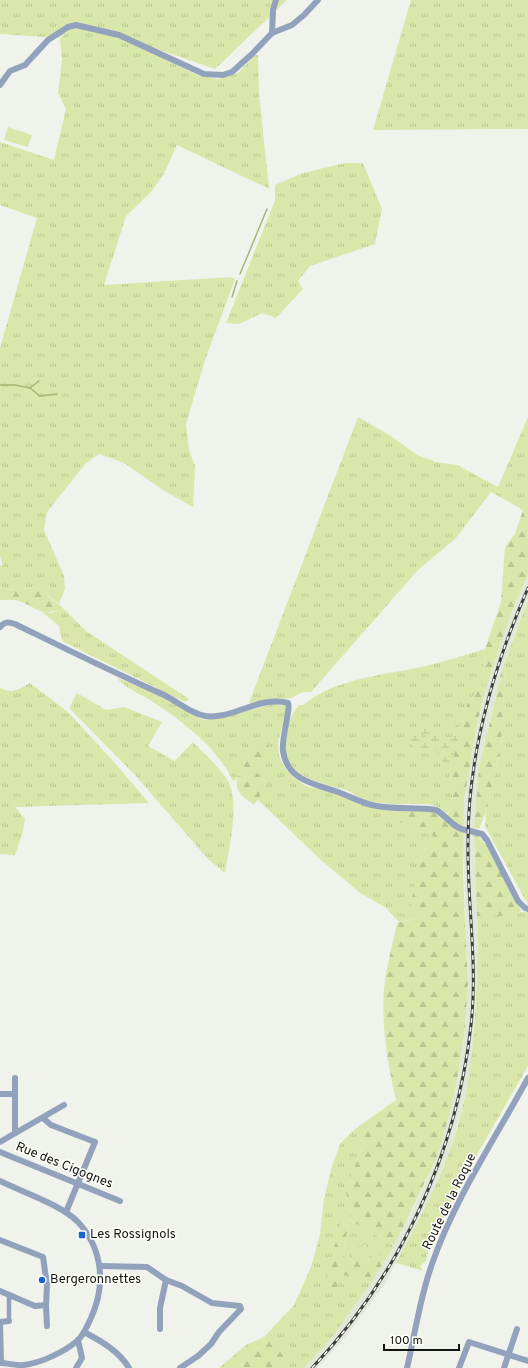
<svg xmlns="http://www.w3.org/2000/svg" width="528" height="1368" viewBox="0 0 528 1368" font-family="Overpass,sans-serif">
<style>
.built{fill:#e3e7d9}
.grass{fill:url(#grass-tufts)}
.forest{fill:url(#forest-firs)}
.wetland{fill:url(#wetland-marsh)}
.garden{fill:#d9e7ab}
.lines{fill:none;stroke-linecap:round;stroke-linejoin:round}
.stream{stroke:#a8b672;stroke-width:1.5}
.pedestrian{stroke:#92a2bc;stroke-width:4.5}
.minor{stroke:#92a2bc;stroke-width:6}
.rail-casing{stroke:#3f3f3d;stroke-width:3}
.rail{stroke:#fefffa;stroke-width:1.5;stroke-dasharray:4.5;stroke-linecap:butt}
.poi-dot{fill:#1964cf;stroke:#fefffa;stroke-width:1.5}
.labels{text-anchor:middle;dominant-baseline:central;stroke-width:3;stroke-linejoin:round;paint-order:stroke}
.street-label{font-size:13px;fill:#131311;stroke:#fefffa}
.poi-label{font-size:13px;fill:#131311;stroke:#fefffa;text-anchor:start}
</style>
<defs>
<pattern id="grass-tufts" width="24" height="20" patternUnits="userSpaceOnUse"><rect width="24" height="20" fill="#d9e7ab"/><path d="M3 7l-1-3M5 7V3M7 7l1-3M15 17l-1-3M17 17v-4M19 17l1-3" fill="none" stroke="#b9c592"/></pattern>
<pattern id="forest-firs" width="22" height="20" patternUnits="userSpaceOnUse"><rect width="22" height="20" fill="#d9e7ab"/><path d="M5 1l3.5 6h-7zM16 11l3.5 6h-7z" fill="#b9c592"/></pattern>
<pattern id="wetland-marsh" width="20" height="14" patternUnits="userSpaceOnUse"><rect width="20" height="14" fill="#d9e7ab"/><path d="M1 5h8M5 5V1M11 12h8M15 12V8" fill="none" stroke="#b9c592"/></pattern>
</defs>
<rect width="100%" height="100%" fill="#f0f2ec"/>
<!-- built -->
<polygon class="built" points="528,575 528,600 502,670 489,723 476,804 474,842 478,936 477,970 472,1064 462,1109 449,1153 432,1194 385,1284 347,1335 317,1368 304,1368 346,1319 391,1251 416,1203 437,1157 459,1070 465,1029 468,985 463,837 464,800 469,766 485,691 512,611"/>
<!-- grass -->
<g class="grass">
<polygon points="0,0 287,0 215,69 78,22 69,30 78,27 110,35 133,43 197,75 218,79 238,73 255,55 258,55 259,93 269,189 177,145 164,174 151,192 126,216 104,285 231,277 235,279 205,360 186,424 189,450 195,466 193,507 163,490 124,463 99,454 86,463 47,512 44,530 64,576 65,589 59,604 37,588 0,590 0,565 3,566 0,556 0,348 37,218 0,205 0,142 54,160 66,109 58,93 62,59 60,39 68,31 59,38 0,34"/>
<polygon points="411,0 528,0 528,129 373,130"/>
<polygon points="345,163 363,163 382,209 375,244 310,266 298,281 303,289 276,318 262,313 239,324 226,323 272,208 275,200 275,185 303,173"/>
<polygon points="358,417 391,436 417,455 436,462 457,465 498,487 528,417 528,504 523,510 491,492 455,539 418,570 311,692 303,692 291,698 249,703"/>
<polygon points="528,600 528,905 485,826 486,812 501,746 505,670 502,670"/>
<polygon points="63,608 86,631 189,699 185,702 62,641 59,626 42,612 52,613"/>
<path d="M 485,649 L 483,685 L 467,704 L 450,770 L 453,803 L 448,814 L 436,806 L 427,804 C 408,804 387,805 368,801 C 361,799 354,793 346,790 C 318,782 278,776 287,736 C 289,722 290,716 299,705 L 303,705 C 335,678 386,675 426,666 C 446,661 465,655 485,649 Z"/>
<path d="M 117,678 L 147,689 L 203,720 L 219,718 L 274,704 L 285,706 L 286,710 L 278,743 L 279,756 L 285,768 L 293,777 L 306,786 L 398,810 L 397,821 L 433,836 L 422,855 L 421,918 L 399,922 L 386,908 L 359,892 L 321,860 L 257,799 L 268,784 L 250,767 L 259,762 L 264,735 L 244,762 L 236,780 L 233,781 C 218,748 180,719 150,700 C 142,695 121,685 117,678 Z"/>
<path d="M 30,683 L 68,712 L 113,761 L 149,803 L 15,807 L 25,819 L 23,832 L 15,855 L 0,854 L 0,688 C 14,694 17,690 30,683 Z"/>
<path d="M 77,693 L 106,710 L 124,707 L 162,722 L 148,746 L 175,761 L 193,742 C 204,754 220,767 228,781 C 240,804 229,849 225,873 L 208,859 L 134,774 L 69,708 Z"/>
<path d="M 520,912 L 528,912 L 528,1066 L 457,1189 L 429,1247 L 426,1261 L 420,1266 L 423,1271 L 396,1263 C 415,1227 435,1191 449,1153 C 468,1102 474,1049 476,995 C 477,968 479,942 477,916 L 509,916 Z"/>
<polygon points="355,1129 363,1142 346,1193 352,1221 394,1246 384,1262 375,1249 366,1263 361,1261 367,1244 352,1260 343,1256 348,1227 342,1223 341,1274 364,1282 372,1281 334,1335 304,1368 285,1368 285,1357 258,1347 235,1368 219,1368 246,1345 264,1337 294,1305 311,1267 320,1235 324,1199 331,1169 340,1144"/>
</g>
<!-- forest -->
<g class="forest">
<path d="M 528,504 L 528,575 L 512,611 L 485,691 L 476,730 L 464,800 L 463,873 L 468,985 L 465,1029 L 459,1070 L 450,1112 L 437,1157 L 394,1246 L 352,1221 L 346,1193 L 363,1142 L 355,1129 L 396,1100 C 387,1061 380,1019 385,980 C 388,961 393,942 397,923 L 421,918 L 410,907 L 422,855 L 433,836 L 397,821 L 398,810 L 432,812 L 446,819 L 453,803 L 450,770 L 467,704 L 483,685 L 485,649 L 501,602 L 505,547 L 515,534 L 523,510 Z"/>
<path d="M 37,588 L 63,608 C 40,618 39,608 19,601 C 14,599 6,600 0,600 L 0,590 Z"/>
<polygon points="502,670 505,670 501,746 486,812 479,829 474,828 479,768"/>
<path d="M 264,734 L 269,750 L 259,762 L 251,767 L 268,784 L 254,805 C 249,801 240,795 238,790 C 231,774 255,747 264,734 Z"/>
<path d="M 474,834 C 495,844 504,890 521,910 L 520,912 L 509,916 L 477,916 Z"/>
<polygon points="341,1223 348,1227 343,1256 352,1260 352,1249 367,1244 361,1261 366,1263 375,1248 384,1262 372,1281 364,1282 341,1274 337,1287 330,1290 324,1284"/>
<polygon points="278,1338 289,1349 285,1357 285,1368 235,1368 258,1347"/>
</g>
<!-- wetland -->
<path class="wetland" d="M 456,724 L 461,724 L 453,761 L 450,765 L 445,765 L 436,751 C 426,750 410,749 406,739 L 408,734 L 412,733 L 426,739 L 426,736 L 417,731 L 418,728 C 430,728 440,738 452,738 Z"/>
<!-- garden -->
<polygon class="garden" points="8,127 32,135 28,147 4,140"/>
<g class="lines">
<!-- stream -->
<g class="stream">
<polyline points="240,274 267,209"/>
<polyline points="232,297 237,281"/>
<polyline points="0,385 15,385 30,388 40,396 57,394"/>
<polyline points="30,388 39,381"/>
</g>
<!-- pedestrian -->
<polyline class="pedestrian" points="9,1295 9,1321"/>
<!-- minor -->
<g class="minor">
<polyline points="272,33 273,10 276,0"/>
<polyline points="0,85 10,71 25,65 48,40 68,27 76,25 119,35 204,74 223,75 232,72 252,54 272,33 292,25 304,15 318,0"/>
<path d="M 0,627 C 5,621 9,622 15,624 C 64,648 112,672 162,694 C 176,700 189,713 205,716 C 232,720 260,695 288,703 C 291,708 281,740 283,751 C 287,780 314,784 338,792 C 349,796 360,802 372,805 C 392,810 416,807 436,810 C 447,816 453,828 465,830"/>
<polyline points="470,831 482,834 487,840 518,901 525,908 528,909"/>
<polyline points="0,1094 15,1094"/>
<polyline points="43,1118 51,1125 95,1142 66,1212"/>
<polyline points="15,1133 15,1078"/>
<polyline points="0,1142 64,1105"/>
<polyline points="0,1152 120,1201"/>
<path d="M 0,1181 C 22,1192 62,1205 78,1222 C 103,1249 106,1285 91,1318 C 87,1326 84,1335 77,1341 C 64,1352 41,1363 24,1365 C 17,1366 8,1363 0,1363"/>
<polyline points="0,1240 43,1257 47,1285 46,1305 35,1306 0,1291"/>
<polyline points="101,1266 147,1267 166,1280 182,1286 212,1303 240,1306 241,1309 219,1332 211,1344 198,1356 180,1368"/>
<polyline points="46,1305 47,1326"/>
<polyline points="160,1329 160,1308 166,1280"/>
<path d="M 84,1332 C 101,1341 119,1351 129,1368"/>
<polyline points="1,1363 0,1322 9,1321"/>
<polyline points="76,1368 82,1358 78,1340"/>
<path d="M 407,1368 C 415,1334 420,1297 432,1264 C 455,1198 495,1139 528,1078"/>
<polyline points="459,1368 469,1342 528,1361"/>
<polyline points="504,1368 517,1329"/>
</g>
<!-- rail casing -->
<g class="rail-casing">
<path id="rail" d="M 312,1368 C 400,1275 457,1153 471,1025 C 478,964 467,903 468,842 C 468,754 493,668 528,588"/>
</g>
<!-- rail -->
<use href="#rail" class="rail"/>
</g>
<!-- markers -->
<g class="poi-dot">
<rect x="78" y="1231" width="8" height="8" rx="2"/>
<circle cx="42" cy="1280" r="4"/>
</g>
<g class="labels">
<!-- street labels -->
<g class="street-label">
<text transform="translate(64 1166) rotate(22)">Rue des Cigognes</text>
<text transform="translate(450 1202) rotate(-64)">Route de la Roque</text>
</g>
<!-- poi labels -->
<g class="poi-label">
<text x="90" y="1235">Les Rossignols</text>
<text x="50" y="1280">Bergeronnettes</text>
</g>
</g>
<!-- scale -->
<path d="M384 1344v6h75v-6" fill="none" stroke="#131311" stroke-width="2"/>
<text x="390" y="1344" font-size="12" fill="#131311" stroke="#fefffa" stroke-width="3" paint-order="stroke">100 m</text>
</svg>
